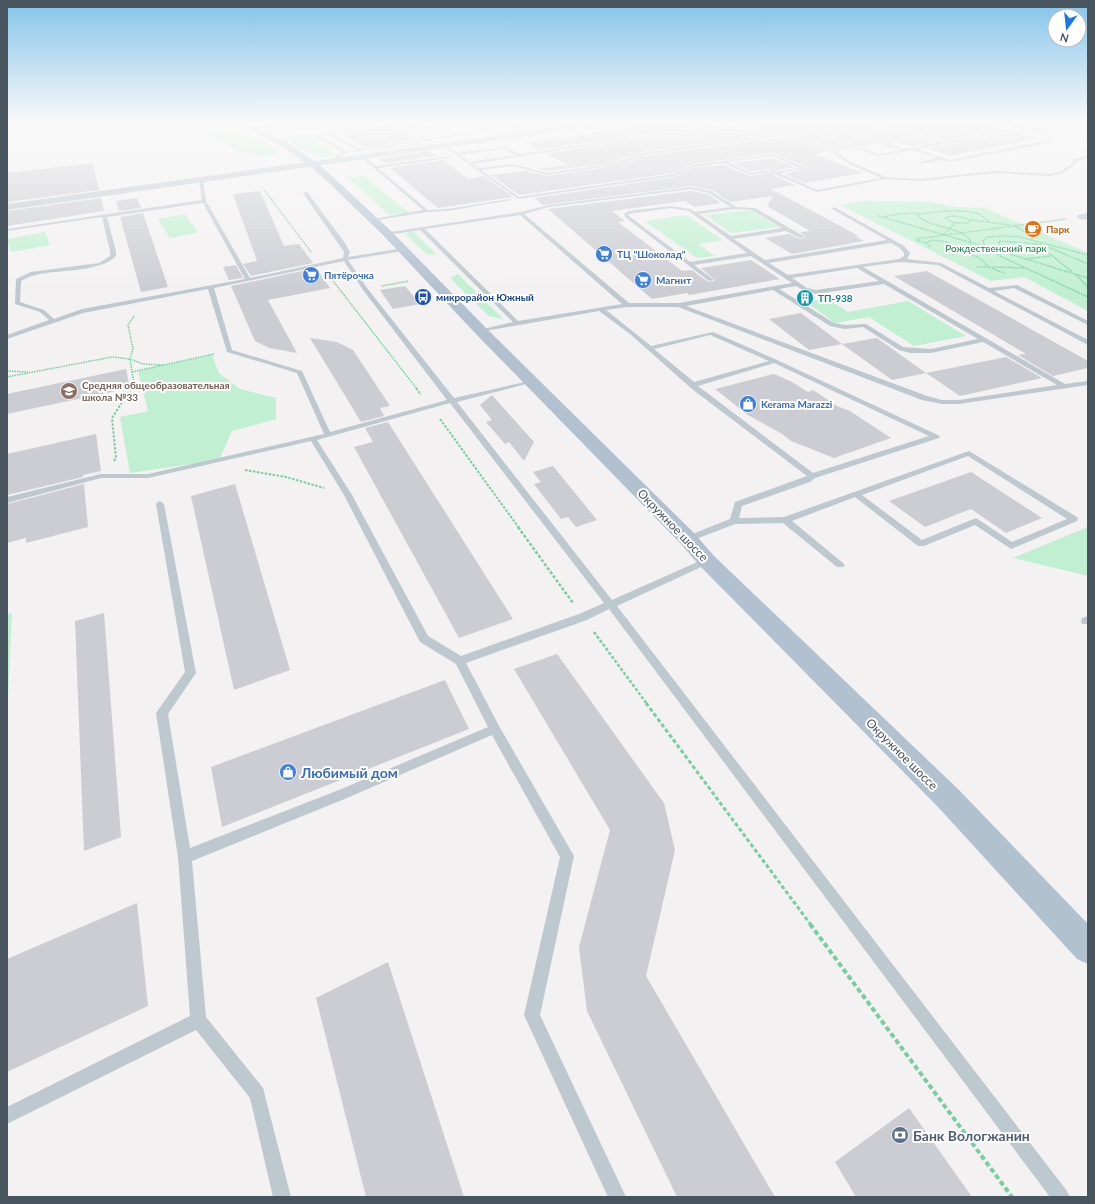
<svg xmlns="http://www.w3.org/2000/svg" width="1095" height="1204" viewBox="0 0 1095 1204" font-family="Lato,sans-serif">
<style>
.green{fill:#c0f0d1}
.building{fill:#cbcdd3}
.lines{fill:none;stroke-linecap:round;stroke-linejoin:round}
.path-far5{stroke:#78cea1;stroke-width:1;stroke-dasharray:1 1;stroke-linecap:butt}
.path-far4{stroke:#78cea1;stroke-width:1.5;stroke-dasharray:1.5 1;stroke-linecap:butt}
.path-far3{stroke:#78cea1;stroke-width:2;stroke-dasharray:2.5 1.5;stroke-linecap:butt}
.path-far2{stroke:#78cea1;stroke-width:2.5;stroke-dasharray:3 2;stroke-linecap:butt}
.path-far1{stroke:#78cea1;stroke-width:3;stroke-dasharray:4 2.5;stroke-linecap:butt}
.path{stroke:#78cea1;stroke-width:4;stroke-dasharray:5 3;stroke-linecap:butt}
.service{fill:#bec8cf;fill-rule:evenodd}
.minor{fill:#bec8cf;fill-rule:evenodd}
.primary{fill:#b1c1cf;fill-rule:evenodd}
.labels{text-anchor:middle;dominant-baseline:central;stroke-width:4;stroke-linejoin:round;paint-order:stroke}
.far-food-label{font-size:10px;font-weight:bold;fill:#c56008;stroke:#fff;text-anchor:start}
.far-park-label{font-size:10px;fill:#178149;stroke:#fff}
.far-shop-label{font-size:10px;font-weight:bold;fill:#366cbe;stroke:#fff;text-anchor:start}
.far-transit-label{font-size:10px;font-weight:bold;fill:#164399;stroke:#fff;text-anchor:start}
.far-culture-label{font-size:10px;font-weight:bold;fill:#0d838f;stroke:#fff;text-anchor:start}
.far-education-label{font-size:10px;font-weight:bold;fill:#785e54;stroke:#fff;text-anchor:start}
.street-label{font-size:12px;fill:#48545e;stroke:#fff}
.near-shop-label{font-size:14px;font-weight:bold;fill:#366cbe;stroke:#fff;text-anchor:start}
.near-service-label{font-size:14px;font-weight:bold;fill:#4e5e75;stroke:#fff;text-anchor:start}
</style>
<rect width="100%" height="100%" fill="#f3f1f1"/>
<!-- green -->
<g class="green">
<polygon points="183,123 223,123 266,143 278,152 277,153 265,156 254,155 233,149 219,139"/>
<path d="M 313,137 L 310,139 L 334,153 L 340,153 C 320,163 307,152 291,142 L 297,138 Z"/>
<polygon points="364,176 405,210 412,211 404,214 389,215 348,178"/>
<polygon points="865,201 930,202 957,207 985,208 1088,253 1088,311 1024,277 991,281 840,205"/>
<polygon points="751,210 779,227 731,233 705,215"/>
<polygon points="185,214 198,233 170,238 158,219"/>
<polygon points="686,215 723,240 698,244 715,256 697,258 645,221"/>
<polygon points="412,230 436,254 428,255 407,236 406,234"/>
<polygon points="45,232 50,245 11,252 7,239"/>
<polygon points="458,274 503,319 489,316 452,280 451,278"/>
<polygon points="828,299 848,312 908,301 966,336 914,346 869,317 835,323 806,302"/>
<polygon points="212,355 219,373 240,389 276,398 276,419 232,431 219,460 130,473 120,417 148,411 138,371"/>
<polygon points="1088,527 1088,576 1013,558"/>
<polygon points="12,613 7,721 7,615"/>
</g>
<!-- building -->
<g class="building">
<polygon points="666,123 672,123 694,132 734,126 758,135 760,123 784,123 852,148 837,151 831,147 786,132 636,153 632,156 602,164 547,171 538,169 568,165 547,154 662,135 663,133 645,126"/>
<polygon points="682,123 724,123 727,124 695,127"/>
<polygon points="794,123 816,123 817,124 878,144 862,147"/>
<polygon points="826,123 860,123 891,133 892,130 932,143 909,146 896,142 890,143"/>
<polygon points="893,123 946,123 947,124 980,134 943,140 892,126"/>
<polygon points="953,123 983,123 1039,138 951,156 928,149 987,138 984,130"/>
<polygon points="391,125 414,139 365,147 341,133"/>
<polygon points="636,127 650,133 540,150 527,143"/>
<polygon points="786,137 828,151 814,154 863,173 805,183 785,174 806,169 807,167 773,153 693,164 673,173 519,195 491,175 525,171 547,176 602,168 635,160 638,157"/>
<polygon points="419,143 421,145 370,151"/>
<polygon points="430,151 437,156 385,163 379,159"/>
<polygon points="773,158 794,167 775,171 773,175 795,185 771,189 859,236 855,236 864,241 792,254 765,238 789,234 800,239 806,237 800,232 810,231 767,206 773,196 730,202 712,190 691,186 543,205 535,198 674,177 694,168 723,165 750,176 770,173 772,169 751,171 733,163"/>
<polygon points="443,160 468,179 484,176 513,197 438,208 390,168"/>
<polygon points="93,163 99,190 7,202 7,173"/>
<polygon points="260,191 284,246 299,244 313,263 251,276 243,264 257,261 233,194"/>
<polygon points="691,191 707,194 721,203 694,207 685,201 612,211 625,221 618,222 682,271 692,270 708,282 714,281 715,280 701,268 751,260 780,279 689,295 687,293 652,299 548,209"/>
<polygon points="101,198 104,211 7,226 7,211"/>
<polygon points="137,198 141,208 119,211 116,201"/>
<polygon points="143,213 168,287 141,292 120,217"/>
<polygon points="236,265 243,278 229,280 223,267"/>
<polygon points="316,268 330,288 268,300 297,353 269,348 255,341 231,286"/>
<polygon points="927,271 1088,361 1088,368 1053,376 1018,355 1026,354 894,276"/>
<polygon points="405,286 420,304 393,309 380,290"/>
<polygon points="801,313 842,344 809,350 769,319"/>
<polygon points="310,338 337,342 353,350 390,406 380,408 384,416 361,422"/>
<polygon points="877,338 926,373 1006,357 1042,378 960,396 926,373 892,380 842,344"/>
<polygon points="126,369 130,388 7,414 7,394"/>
<polygon points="774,374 792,382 808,392 813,390 837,406 850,411 891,438 834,458 791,441 782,434 748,415 715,389"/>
<polygon points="492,395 534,442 524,461 509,442 505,444 486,422 492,420 480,405"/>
<polygon points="388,422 513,619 459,638 354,447 373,442 365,428"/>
<polygon points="96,434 101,471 83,475 83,477 7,495 7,454"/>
<polygon points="553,466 597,520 576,527 568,517 561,519 534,484 541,482 533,472"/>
<polygon points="971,472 1042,518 1006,533 971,509 925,527 889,501"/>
<polygon points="84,484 88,527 26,543 26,538 7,543 7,504"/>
<polygon points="235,484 290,670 234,690 191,496"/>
<polygon points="104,613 121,837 84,851 75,621"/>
<polygon points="557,654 664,803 675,850 646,976 775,1197 677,1197 587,1011 579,947 610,830 514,669"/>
<polygon points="445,680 469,729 222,827 211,767"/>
<polygon points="137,903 148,1006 7,1072 7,959"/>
<polygon points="388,962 464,1197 366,1197 316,998"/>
<polygon points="909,1108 972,1197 856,1197 835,1162"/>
</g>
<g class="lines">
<!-- path-far5 -->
<polyline class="path-far5" points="261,186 266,192"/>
<!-- path-far4 -->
<g class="path-far4">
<polyline points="265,191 311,252"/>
<polyline points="879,216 986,247 1002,257 1088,297"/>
<polygon points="952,216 961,217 970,220 968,223 955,223 946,219 946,217"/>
<polyline points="884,217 897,214 919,213"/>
<polyline points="970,220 1010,225"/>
<polyline points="1014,226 1021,229 1033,239"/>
<polyline points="943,235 955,223"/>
<polyline points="916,239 1066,219"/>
<polyline points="916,240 926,243 931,248"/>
<polyline points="926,243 932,240 947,242 957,251 978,257 989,267 1004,273"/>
<polyline points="1041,244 1039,245 1072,272"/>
<polyline points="985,246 983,241 987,237 1004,236 1020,237 1088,255"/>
<polyline points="1046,246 1088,264"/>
<polyline points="990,248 1088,278"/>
<polyline points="995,249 1000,248 999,241 1038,244"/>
<polyline points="999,251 1018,247 1040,246"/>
<path d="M 952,254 L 969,247 L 971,241 C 957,224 932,230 917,215 C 932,211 965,209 979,214 C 983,216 986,219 989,222"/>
<polyline points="1026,259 1051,256"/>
<polyline points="977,267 988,267"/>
<polyline points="993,267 1024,268"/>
<polyline points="1076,275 1088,287"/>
<polyline points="330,277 417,389"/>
<polyline points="382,286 409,281"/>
<polyline points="134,316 128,325 133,349 130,359 143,364 163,365"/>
<polyline points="7,371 28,372"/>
<polyline points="132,372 214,354"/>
<polyline points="7,377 112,357 130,359 134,384 131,389"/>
</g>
<!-- path-far3 -->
<g class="path-far3">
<polyline points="416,388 421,395"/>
<polyline points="440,419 519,528"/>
<polyline points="114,461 116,458 112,418 131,388"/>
<polyline points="245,470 286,477 324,488"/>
</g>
<!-- path-far2 -->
<g class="path-far2">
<polyline points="518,527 573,603"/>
<polyline points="594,632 647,704"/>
</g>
<!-- path-far1 -->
<polyline class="path-far1" points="646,703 811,925"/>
<!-- path -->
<polyline class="path" points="810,924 1012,1197"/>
<!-- service -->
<g class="service">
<polygon points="284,123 291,123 255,130 253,129"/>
<polygon points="379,123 387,123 331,133 360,149 487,130 473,123 478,123 493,130 353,152 352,150 355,149 326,133 318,135 348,152 330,163 329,161 343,152 313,135 277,141 275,140"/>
<polygon points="399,123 404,123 417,129 459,123 420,130 423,132 421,133"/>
<polygon points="504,123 514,125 537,123 514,127"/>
<polygon points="559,123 563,123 573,128 570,129"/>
<path d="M 629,123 L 634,123 L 662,134 L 473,164 L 478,168 L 513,164 L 547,173 L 602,165 L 633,157 L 636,154 L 786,133 L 831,148 L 851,162 L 886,177 L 920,179 L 994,171 L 1050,174 L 1059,172 L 1073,163 L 1074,159 L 1088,156 L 1088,158 L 1077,161 L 1076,164 L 1061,174 L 1050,176 L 994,173 L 920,181 L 886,179 L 817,192 L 774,174 L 775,172 L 799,168 L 773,156 L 728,162 L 751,173 L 771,170 L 770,172 L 751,175 L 723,163 L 694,167 L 674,176 L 518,199 L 442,145 L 445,144 L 457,153 L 504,147 L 520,154 L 656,134 ZM 786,135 L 829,150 L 849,164 L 881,178 L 817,190 L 780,173 L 806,168 L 773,154 L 693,165 L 673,174 L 519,197 L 481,170 L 513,166 L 547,175 L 602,167 L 635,159 L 637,156 ZM 503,149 L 515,155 L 470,162 L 460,155 Z"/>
<polygon points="673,123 678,123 695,129 746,123 695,131"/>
<polygon points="785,123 790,123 878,154 900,150 817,123 822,123 906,149 938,143 873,123 878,123 943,142 983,135 982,133 947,123 984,131 986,137 917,149 950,160 1049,140 1043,135 1011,127 1011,125 1032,123 1017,126 1033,130 1067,124 1065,123 1074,124 1038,131 1045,133 1053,142 950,162 942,160 921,164 920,162 937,158 913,150 878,156"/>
<polygon points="362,156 364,156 376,166 450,156 449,158 378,168 428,210 447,209 510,199 512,200 447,211 427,212 372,221 374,219 423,210 362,158"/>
<path d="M 201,179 L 203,180 L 206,201 L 250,278 L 343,258 L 344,252 L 303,193 L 307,192 L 345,243 L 350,252 L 348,257 L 404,248 L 405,249 L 402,251 L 348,260 L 367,288 L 454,398 L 534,380 L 534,382 L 457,402 L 612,600 L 704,559 L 710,559 L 712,561 L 710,563 L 617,606 L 1067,1191 L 1070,1197 L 1050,1197 L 609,609 L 587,620 L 466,663 L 499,726 L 574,856 L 540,1015 L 626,1197 L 608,1197 L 524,1015 L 560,857 L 492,735 L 347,798 L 192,861 L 206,1017 L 263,1088 L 291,1197 L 273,1197 L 250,1098 L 196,1030 L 7,1124 L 7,1107 L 190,1016 L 178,857 L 156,713 L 185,672 L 156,504 L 157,502 L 160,501 L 164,504 L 196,673 L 168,714 L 190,848 L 339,790 L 488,727 L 456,664 L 420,642 L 344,495 L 311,441 L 148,478 L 101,478 L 7,503 L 7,497 L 101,474 L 148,474 L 324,434 L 297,373 L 227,352 L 208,289 L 83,313 L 7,339 L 7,335 L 49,320 L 40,312 L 15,304 L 16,279 L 31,272 L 99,263 L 110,256 L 110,251 L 102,217 L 7,231 L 7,229 L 202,200 L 199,180 ZM 203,203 L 245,279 L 82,309 L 54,319 L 44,310 L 20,302 L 21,281 C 24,279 28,277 32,276 C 54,269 101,273 116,256 L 116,251 L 107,217 ZM 344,261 L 363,290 L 447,400 L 330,432 L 302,371 L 232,350 L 214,288 ZM 450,403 L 604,603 L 579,614 L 461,656 L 428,636 L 352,495 L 317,440 Z"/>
<path d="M 691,187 L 711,191 L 736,207 L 755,208 L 805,237 L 800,238 L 786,231 L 734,239 L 765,260 L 887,240 L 832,209 L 834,207 L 904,246 L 910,253 L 907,259 L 941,263 L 989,288 L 1017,285 L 1088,321 L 1088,325 L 1014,288 L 994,291 L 1088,340 L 1088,345 L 938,265 L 900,262 L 863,267 L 1065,384 L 1088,381 L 1088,385 L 959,404 L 942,404 L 922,400 L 678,307 L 627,307 L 606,310 L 651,346 L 713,332 L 777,360 L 940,436 L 939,438 L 815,478 L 810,482 L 742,506 L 739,518 L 784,517 L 969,451 L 1077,517 L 1078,519 L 1077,521 L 1011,549 L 975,525 L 924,546 L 918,546 L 855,497 L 792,521 L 843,563 L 845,565 L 843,567 L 837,567 L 783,523 L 735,524 L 691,541 L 685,541 L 683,539 L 685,537 L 730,519 L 735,502 L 807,476 L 692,389 L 630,334 L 599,311 L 479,332 L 479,330 L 513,322 L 420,230 L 387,235 L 384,233 L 521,212 L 549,205 ZM 691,189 L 708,193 L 731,207 L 695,212 L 690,209 L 671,206 L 628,211 L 624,214 L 625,217 L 709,281 L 714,280 L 694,265 L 751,256 L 792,283 L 679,303 L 629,303 L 524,214 L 549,207 ZM 671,208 L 689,211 L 747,253 L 690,262 L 629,216 L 628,214 ZM 735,209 L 752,210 L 782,228 L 731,236 L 699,214 ZM 520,215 L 622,304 L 518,321 L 425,229 ZM 891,243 L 900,248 L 904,253 L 904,256 L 899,259 L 788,275 L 769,263 ZM 857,268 L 879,281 L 816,290 L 807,288 L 792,278 ZM 884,284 L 978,339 L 931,349 L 903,347 L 866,324 L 845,325 L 834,323 L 779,289 L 796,286 L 803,290 L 816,294 ZM 773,290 L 830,326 L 845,329 L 863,327 L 899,350 L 910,353 L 931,353 L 983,342 L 1057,385 L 959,400 L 942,400 L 927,396 L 686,306 ZM 710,335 L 769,361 L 694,382 L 654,349 ZM 774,363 L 929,436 L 813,473 L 698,386 ZM 968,456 L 1067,519 L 1012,542 L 976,518 L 922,540 L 862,495 Z"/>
<polygon points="1088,616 1088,624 1082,624 1081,621 1082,618"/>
</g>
<!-- minor -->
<g class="minor">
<polygon points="589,123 608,123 604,125 7,210 7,204"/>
<polygon points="1088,213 1088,219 1082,220 1077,217 1078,215"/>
</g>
<!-- primary -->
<polygon class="primary" points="238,123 248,123 288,143 316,162 334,178 391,231 486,328 695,534 714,556 959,790 1088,924 1088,964 1077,959 939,808 700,566 681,544 476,334 383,235 328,182 310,166 282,147"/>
</g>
<!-- sky -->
<linearGradient id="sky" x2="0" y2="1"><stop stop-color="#83c4ea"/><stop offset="0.42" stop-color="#faf9f9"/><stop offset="1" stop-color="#faf9f9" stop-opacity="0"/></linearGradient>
<rect width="1095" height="291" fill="url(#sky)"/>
<!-- icons -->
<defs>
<g id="cafe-disc" transform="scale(0.9)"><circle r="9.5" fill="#e8710a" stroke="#fff"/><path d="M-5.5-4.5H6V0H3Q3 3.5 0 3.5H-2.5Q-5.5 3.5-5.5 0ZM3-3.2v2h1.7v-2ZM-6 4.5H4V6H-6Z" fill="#fff"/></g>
<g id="supermarket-disc" transform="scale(0.9)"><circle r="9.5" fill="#3f7fe0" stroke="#fff"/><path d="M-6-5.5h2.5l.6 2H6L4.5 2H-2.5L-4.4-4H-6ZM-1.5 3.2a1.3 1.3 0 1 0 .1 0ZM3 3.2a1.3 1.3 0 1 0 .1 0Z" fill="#fff"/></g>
<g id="bus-disc" transform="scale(0.9)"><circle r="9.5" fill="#1a4fb4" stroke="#fff"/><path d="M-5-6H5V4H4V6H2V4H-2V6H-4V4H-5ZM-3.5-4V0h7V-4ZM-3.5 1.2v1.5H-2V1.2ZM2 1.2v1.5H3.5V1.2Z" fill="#fff"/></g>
<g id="building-disc" transform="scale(0.9)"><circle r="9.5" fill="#0f9aa8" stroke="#fff"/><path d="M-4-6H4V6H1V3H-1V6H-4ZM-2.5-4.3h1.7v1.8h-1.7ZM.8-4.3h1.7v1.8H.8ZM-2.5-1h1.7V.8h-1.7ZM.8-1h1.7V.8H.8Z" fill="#fff"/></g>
<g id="school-disc" transform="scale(0.9)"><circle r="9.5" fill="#8d6e63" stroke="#fff"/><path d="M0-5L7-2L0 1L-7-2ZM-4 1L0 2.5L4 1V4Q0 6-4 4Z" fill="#fff"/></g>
<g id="shop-disc" transform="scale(0.9)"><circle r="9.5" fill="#3f7fe0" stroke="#fff"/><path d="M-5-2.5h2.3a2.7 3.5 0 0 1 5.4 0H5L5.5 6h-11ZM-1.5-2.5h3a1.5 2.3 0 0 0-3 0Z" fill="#fff"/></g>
<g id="bank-disc" transform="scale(0.9)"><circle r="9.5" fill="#5c6f8a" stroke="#fff"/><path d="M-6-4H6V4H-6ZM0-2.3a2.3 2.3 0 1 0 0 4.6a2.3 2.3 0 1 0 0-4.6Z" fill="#fff"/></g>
</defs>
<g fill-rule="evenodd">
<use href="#cafe-disc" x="1033" y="229"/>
<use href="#supermarket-disc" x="604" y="254"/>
<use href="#supermarket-disc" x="311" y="275"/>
<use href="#supermarket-disc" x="643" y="280"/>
<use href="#bus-disc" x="423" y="297"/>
<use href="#building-disc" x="805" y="298"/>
<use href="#school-disc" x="69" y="391"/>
<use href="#shop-disc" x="748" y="404"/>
<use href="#shop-disc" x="288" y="772"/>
<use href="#bank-disc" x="900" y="1135"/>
</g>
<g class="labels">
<!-- far-food labels -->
<g class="far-food-label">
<text x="1046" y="229">Парк</text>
</g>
<!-- far-park labels -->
<g class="far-park-label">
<text x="996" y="248">Рождественский парк</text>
</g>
<!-- far-shop labels -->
<g class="far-shop-label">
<text x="617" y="254">ТЦ "Шоколад"</text>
<text x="324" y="275">Пятёрочка</text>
<text x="656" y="280">Магнит</text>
<text x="761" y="404">Kerama Marazzi</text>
</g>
<!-- far-transit labels -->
<g class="far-transit-label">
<text x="436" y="297">микрорайон Южный</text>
</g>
<!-- far-culture labels -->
<g class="far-culture-label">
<text x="818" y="298">ТП-938</text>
</g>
<!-- far-education labels -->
<g class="far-education-label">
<text x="82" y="385">Средняя общеобразовательная<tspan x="82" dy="12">школа №33</tspan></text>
</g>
<!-- street labels -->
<g class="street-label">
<text transform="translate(673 525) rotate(46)">Окружное шоссе</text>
<text transform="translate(902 754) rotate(45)">Окружное шоссе</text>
</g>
<!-- near-shop labels -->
<g class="near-shop-label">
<text x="301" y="772">Любимый дом</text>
</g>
<!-- near-service labels -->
<g class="near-service-label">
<text x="913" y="1135">Банк Вологжанин</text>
</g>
</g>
<!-- border -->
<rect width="1095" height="1204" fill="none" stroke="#48545e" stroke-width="16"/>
<!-- north arrow -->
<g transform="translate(1067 28) rotate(195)"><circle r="19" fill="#ffffff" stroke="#b6bbbf"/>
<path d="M0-3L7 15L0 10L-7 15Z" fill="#1978e4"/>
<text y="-6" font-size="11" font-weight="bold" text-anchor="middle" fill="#48545e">N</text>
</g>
</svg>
